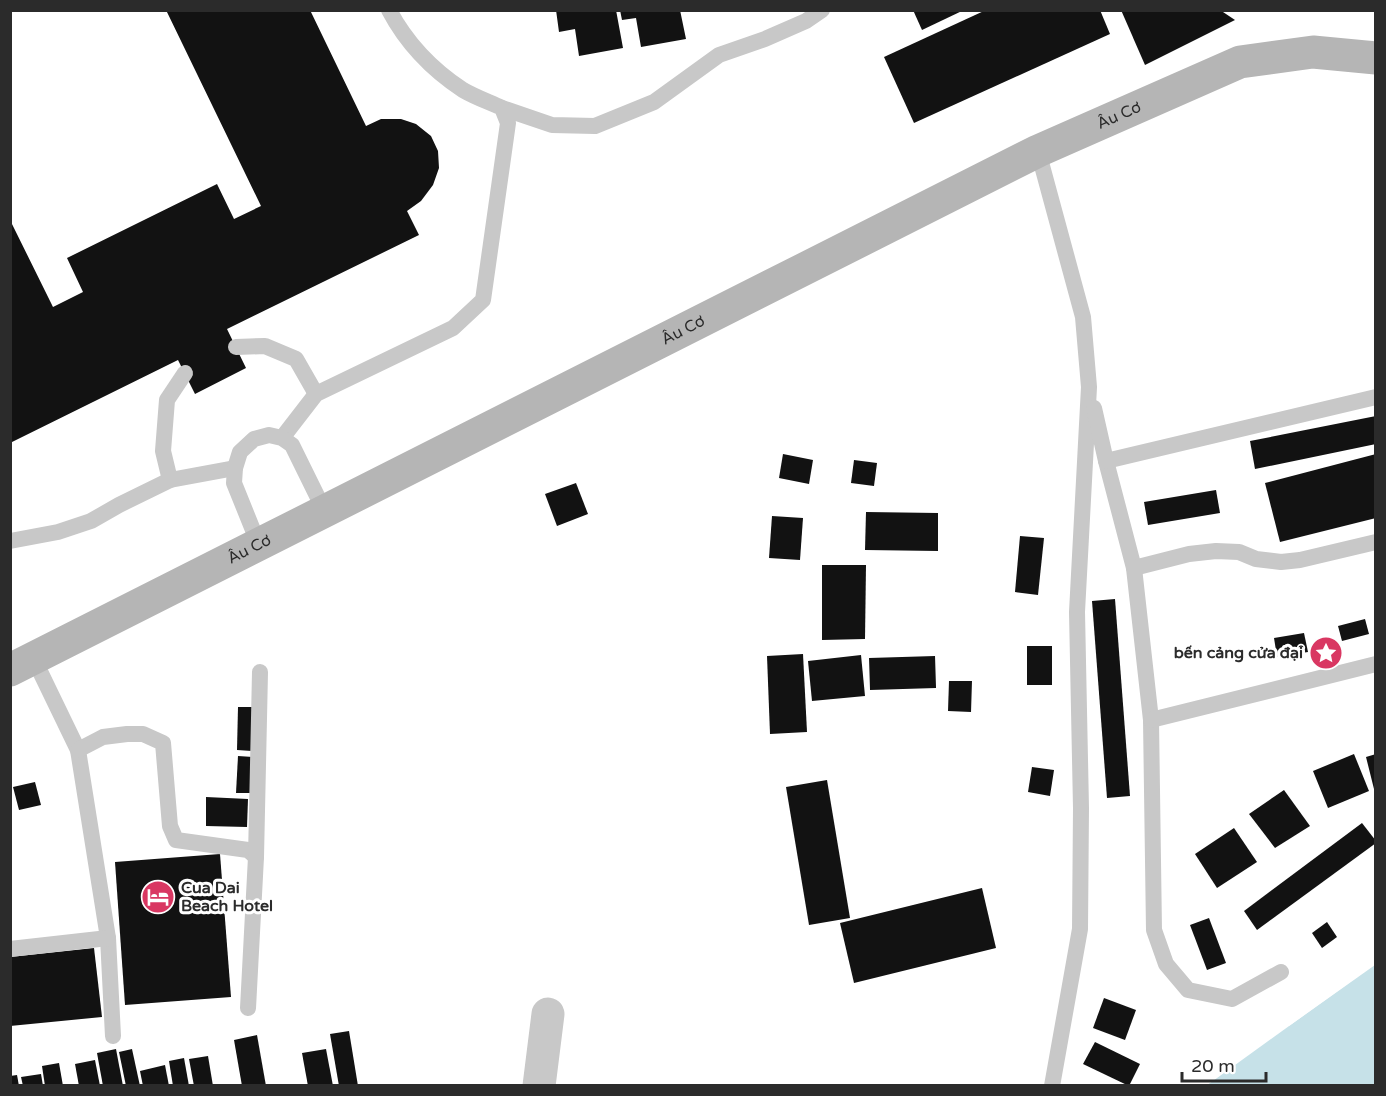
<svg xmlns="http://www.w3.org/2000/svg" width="1386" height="1096" viewBox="0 0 1386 1096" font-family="'Varela Round',sans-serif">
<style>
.water{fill:#c6e1e8}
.pier{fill:#fff}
.building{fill:#121212}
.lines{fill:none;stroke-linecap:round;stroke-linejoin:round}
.lane{stroke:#c8c8c8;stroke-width:16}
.street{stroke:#c8c8c8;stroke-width:33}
.secondary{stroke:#b5b5b5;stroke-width:33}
.labels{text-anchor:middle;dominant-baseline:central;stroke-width:6;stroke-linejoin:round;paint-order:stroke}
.street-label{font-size:16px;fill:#2b2b2b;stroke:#fff}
.poi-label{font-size:16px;font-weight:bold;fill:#2b2b2b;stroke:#fff;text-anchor:end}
</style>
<rect width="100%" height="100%" fill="#fff"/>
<!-- water -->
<polygon class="water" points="1375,964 1375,1085 1206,1086"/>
<!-- pier -->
<polygon class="pier" points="1376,961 1375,965 1289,1026 1287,1024"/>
<!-- building -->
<g class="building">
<polygon points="166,10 310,10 366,126 381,119 401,119 416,124 431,136 438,151 439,168 433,185 421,201 407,211 419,235 227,329 246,368 195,394 178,360 10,443 10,220 53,307 83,292 67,258 217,184 234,219 261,206"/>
<polygon points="556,10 616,10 623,48 579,56 575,29 559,32"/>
<polygon points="620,10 680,10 686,39 641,47 636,18 622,20"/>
<polygon points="913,10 964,10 922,30"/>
<polygon points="986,10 1100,10 1110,34 914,123 884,57"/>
<polygon points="1121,10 1220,10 1235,20 1145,65"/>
<polygon points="1376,416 1376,444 1255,469 1250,441"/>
<polygon points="783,454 813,460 809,484 779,478"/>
<polygon points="1376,454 1376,518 1280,542 1265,483"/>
<polygon points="854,460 877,463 874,486 851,483"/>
<polygon points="576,483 588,514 557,526 545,494"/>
<polygon points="1216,490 1220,513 1148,525 1144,502"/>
<polygon points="866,512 938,513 938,551 865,550"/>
<polygon points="772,516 803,518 800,560 769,558"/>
<polygon points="1020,536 1044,538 1038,595 1015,592"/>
<polygon points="822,565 866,565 865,639 822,640"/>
<polygon points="1115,599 1130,796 1107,798 1092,601"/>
<polygon points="1365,619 1369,634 1342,641 1338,626"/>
<polygon points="1304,633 1308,652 1277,657 1274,638"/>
<rect x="1027" y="646" width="25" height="39"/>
<polygon points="803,654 807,732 770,734 767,656"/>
<polygon points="861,655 865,696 812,701 808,661"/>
<polygon points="935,656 936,688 870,690 869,658"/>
<polygon points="949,681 972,681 971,712 948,711"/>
<polygon points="238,707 253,707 252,751 237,750"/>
<polygon points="1354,754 1369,791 1328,808 1313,771"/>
<polygon points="1376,754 1376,793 1375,793 1366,757"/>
<polygon points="238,756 253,757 251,793 236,793"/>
<polygon points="1032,767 1054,770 1050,796 1028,792"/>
<polygon points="827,780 850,918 809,925 786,787"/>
<polygon points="35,782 41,805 19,810 13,787"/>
<polygon points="1284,790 1310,826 1275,848 1249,814"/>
<polygon points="206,797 248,799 247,827 206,826"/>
<polygon points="1362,823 1376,841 1376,843 1257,930 1244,911"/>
<polygon points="1234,828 1257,862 1217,888 1195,854"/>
<polygon points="220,854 231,997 125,1005 115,862"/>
<polygon points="982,888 996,948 854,983 840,923"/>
<polygon points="1209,918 1226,963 1207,970 1190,925"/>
<polygon points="1327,922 1337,937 1322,948 1312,933"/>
<polygon points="94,948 102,1017 10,1026 10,957"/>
<polygon points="1104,998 1136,1010 1125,1040 1093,1028"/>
<polygon points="349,1031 358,1086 339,1086 330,1034"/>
<polygon points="257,1035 266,1086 242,1086 234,1040"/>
<polygon points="1095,1042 1140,1064 1129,1086 1083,1064"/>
<polygon points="116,1049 123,1086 103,1086 97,1053"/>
<polygon points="132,1049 140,1086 126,1086 119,1052"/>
<polygon points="326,1049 333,1086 308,1086 302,1053"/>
<polygon points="208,1056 213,1086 194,1086 189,1059"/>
<polygon points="184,1058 189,1086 173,1086 169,1061"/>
<polygon points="95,1060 100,1086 79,1086 75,1064"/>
<polygon points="59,1063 63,1086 45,1086 42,1066"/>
<polygon points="165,1065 169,1086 143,1086 140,1071"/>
<polygon points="41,1074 43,1086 23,1086 21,1077"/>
<polygon points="17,1075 19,1086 10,1086 10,1076"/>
</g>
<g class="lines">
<!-- lane -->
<g class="lane">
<polyline points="502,108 552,125 595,126 654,102 719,55 765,39 806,21 822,10"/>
<polyline points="1038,151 1083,317 1089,387 1077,612 1081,808 1080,929 1052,1086"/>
<polyline points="236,347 265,346 296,359 316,394"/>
<polyline points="1094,408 1106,461 1134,568 1151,720 1154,930 1166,964 1188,990 1232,999 1281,972"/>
<path d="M 282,438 L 316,394 L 453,328 L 483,300 L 508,123 L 502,108 C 489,102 475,97 463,90 C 431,69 407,44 389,10"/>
<polyline points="1106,461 1376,397"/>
<polyline points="170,480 163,451 167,400 185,373"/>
<polyline points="10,541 58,532 91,521 119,505 170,480 235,468"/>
<polyline points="259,545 234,483 235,468 240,452 254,439 269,435 282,438 292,445 324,510"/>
<polyline points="1134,568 1189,554 1216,551 1239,552 1256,559 1281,562 1300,560 1376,542"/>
<polyline points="34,659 78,750 108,938 113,1036"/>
<polyline points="1151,720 1376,664"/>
<polyline points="78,750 103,737 127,734 143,734 163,743 170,826 176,840 248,850 256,857"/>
<polyline points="10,949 108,938"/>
<polyline points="248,1008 256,857 260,672"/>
</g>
<!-- street -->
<polyline class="street" points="539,1086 548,1014"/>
<!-- secondary -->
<path class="secondary" id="s1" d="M 10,670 L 1038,151 L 1240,62 L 1313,52 L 1376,58"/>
</g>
<!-- icons -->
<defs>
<g id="sight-disc" transform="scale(1.725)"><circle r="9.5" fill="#d93762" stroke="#fff"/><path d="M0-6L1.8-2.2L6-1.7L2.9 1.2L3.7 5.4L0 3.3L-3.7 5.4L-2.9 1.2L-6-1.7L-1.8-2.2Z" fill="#fff"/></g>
<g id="hotel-disc" transform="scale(1.725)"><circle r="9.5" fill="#d93762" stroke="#fff"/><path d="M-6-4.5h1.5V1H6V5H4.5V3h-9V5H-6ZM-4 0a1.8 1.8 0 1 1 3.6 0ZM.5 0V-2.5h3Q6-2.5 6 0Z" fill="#fff"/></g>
</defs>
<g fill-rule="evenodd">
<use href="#sight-disc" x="1326" y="653"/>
<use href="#hotel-disc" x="158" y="897"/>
</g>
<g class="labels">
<!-- street labels -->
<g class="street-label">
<text stroke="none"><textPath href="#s1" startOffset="1240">Âu Cơ</textPath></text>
<text stroke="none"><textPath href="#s1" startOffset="754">Âu Cơ</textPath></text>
<text stroke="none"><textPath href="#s1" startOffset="268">Âu Cơ</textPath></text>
</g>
<!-- poi labels -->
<g class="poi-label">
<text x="1303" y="653">bến cảng cửa đại</text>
<text x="181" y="888" text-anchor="start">Cua Dai<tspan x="181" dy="18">Beach Hotel</tspan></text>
</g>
</g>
<!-- border -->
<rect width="1386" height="1096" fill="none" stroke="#2b2b2b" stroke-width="24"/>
<!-- scale -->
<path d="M1182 1072v9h84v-9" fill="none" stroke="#2b2b2b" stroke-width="3"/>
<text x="1191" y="1072" font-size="18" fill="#2b2b2b" stroke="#ffffff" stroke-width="4.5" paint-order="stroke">20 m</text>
</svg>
